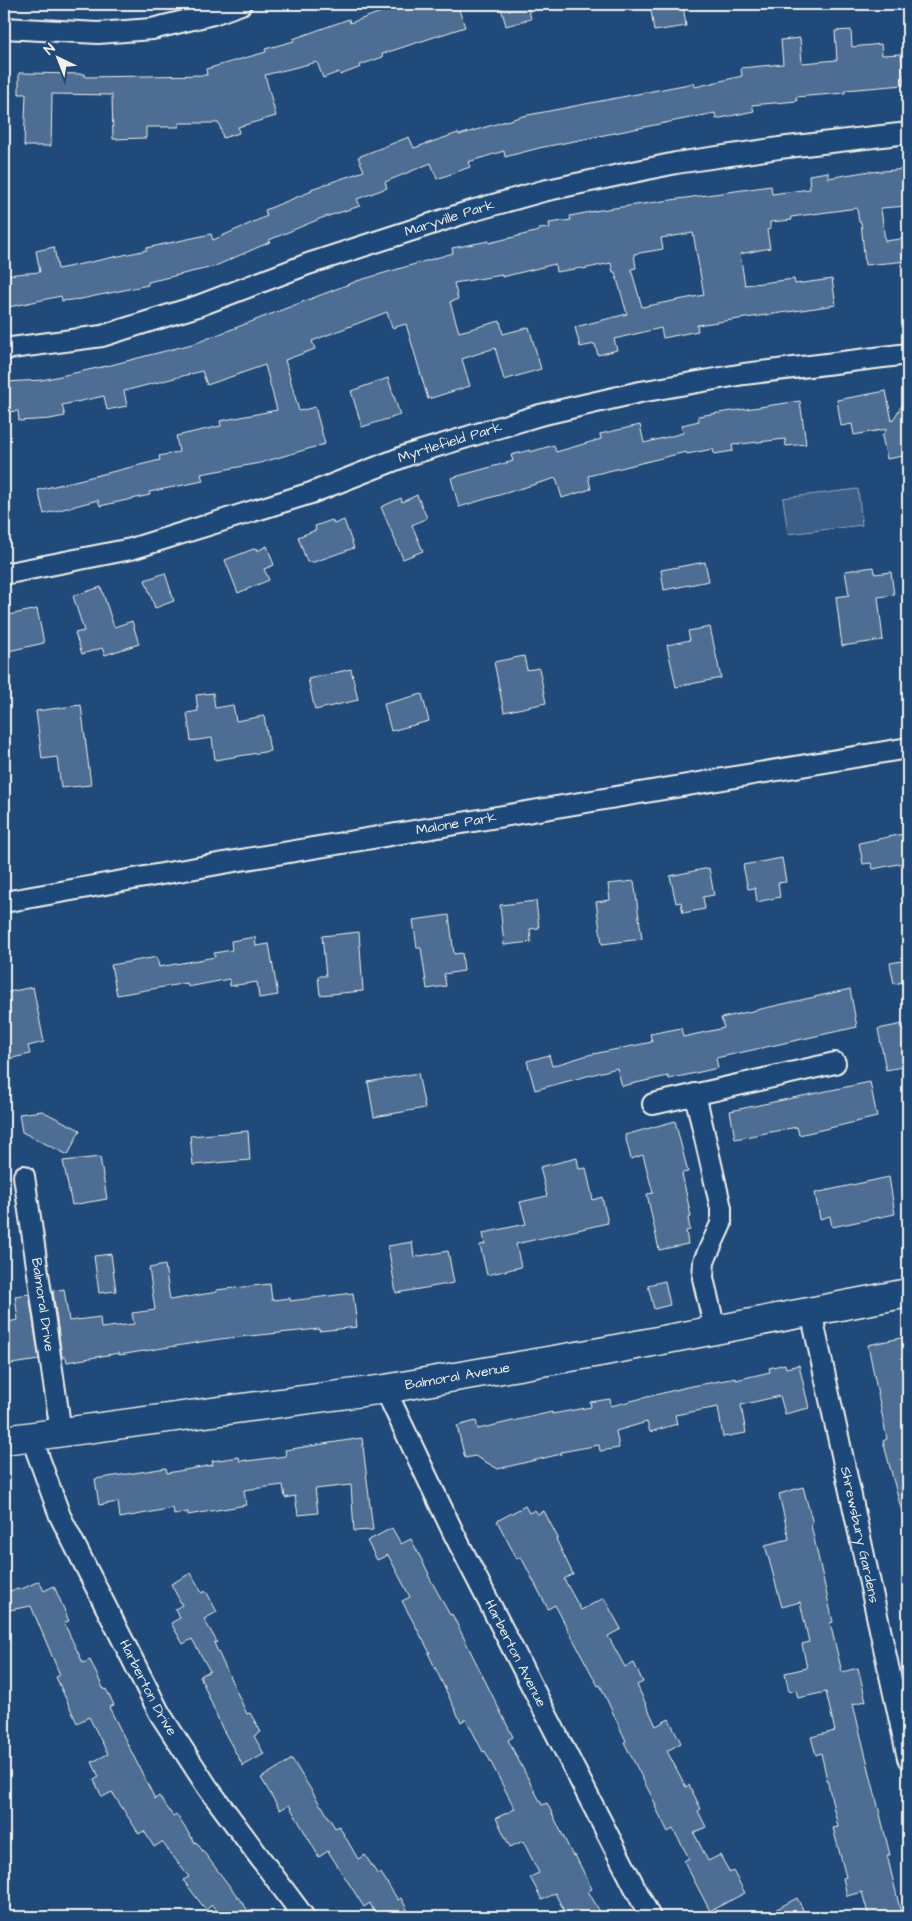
<svg xmlns="http://www.w3.org/2000/svg" width="912" height="1921" viewBox="0 0 912 1921" font-family="'Architects Daughter',sans-serif">
<style>
.green{fill:#3a5f88;stroke:#97a8b8}
.building{fill:#4d6e92;stroke:#f4f1e8;fill-rule:evenodd}
.lines{fill:none;stroke-linecap:round;stroke-linejoin:round}
.street-casing{stroke:#f4f1e8;stroke-width:24}
.highway-casing{stroke:#f4f1e8;stroke-width:31}
.street{stroke:#1f4a7a;stroke-width:20}
.highway{stroke:#1f4a7a;stroke-width:28}
.labels{text-anchor:middle;dominant-baseline:central;stroke-width:4.5;stroke-linejoin:round;paint-order:stroke}
.street-label{font-size:14px;fill:#f4f1e8;stroke:#1f4a7a}
</style>
<rect width="100%" height="100%" fill="#1f4a7a"/>
<filter id="ink" filterUnits="userSpaceOnUse"><feTurbulence type="fractalNoise" baseFrequency=".02" numOctaves="2"/><feDisplacementMap in="SourceGraphic" scale="10" xChannelSelector="R" yChannelSelector="G"/><feConvolveMatrix kernelMatrix="1 2 1 2 8 2 1 2 1" color-interpolation-filters="sRGB"/></filter>
<g filter="url(#ink)">
<!-- green -->
<polygon class="green" points="858,489 862,525 788,534 783,498"/>
<!-- building -->
<g class="building">
<polygon points="404,4 457,4 465,27 382,54 383,57 360,65 361,67 340,75 339,72 323,78 317,62 265,75 276,116 238,127 239,133 223,138 219,123 179,123 179,127 146,127 146,138 113,139 112,95 52,94 51,146 24,146 26,94 19,94 19,73 85,74 85,77 207,75 206,69 266,52 265,49 294,41 293,39 349,19 350,23"/>
<polygon points="500,4 527,4 531,19 506,26"/>
<polygon points="650,4 683,4 686,26 654,31"/>
<polygon points="851,30 852,47 881,44 882,55 901,54 904,85 845,90 845,93 796,97 797,101 752,105 754,111 716,119 715,113 539,148 505,157 504,151 468,162 470,167 437,179 431,163 385,182 387,188 357,199 360,206 322,218 269,240 270,242 213,267 148,282 148,285 81,299 62,301 61,296 4,308 4,275 40,272 36,251 54,247 58,269 147,250 146,248 211,234 213,240 267,216 265,210 312,191 311,189 364,171 358,157 409,137 414,148 458,133 459,135 523,116 694,83 695,87 742,76 741,68 783,64 781,40 800,38 802,63 837,60 835,31"/>
<path d="M 908,169 L 908,206 L 881,208 L 885,241 L 908,238 L 908,261 L 865,265 L 861,222 L 859,222 L 857,208 L 791,217 L 792,220 L 770,222 L 770,229 L 767,230 L 770,248 L 740,254 L 745,285 L 794,279 L 795,284 L 832,279 L 836,305 L 697,325 L 698,331 L 663,338 L 661,328 L 614,339 L 617,350 L 598,355 L 595,344 L 580,347 L 575,327 L 627,314 L 615,272 L 613,272 L 611,263 L 583,269 L 582,268 L 556,272 L 555,264 L 502,277 L 502,275 L 454,283 L 458,299 L 450,302 L 459,332 L 500,321 L 503,334 L 529,327 L 541,369 L 504,380 L 495,348 L 462,359 L 470,386 L 428,399 L 406,324 L 392,328 L 387,312 L 312,341 L 315,349 L 285,360 L 299,411 L 315,407 L 325,444 L 260,463 L 201,474 L 203,481 L 149,492 L 150,495 L 100,506 L 98,500 L 44,514 L 38,490 L 160,460 L 159,456 L 179,452 L 176,436 L 221,426 L 220,421 L 277,410 L 265,365 L 207,385 L 202,371 L 124,391 L 127,406 L 107,410 L 104,396 L 62,405 L 65,416 L 50,419 L 19,421 L 18,411 L 5,412 L 4,382 L 42,380 L 111,365 L 196,343 L 357,281 L 453,253 L 452,248 L 489,241 L 489,243 L 539,231 L 539,229 L 550,228 L 549,223 L 571,220 L 570,216 L 600,210 L 771,186 L 772,194 L 810,189 L 809,175 L 828,172 L 828,178 L 870,171 L 870,172 ZM 693,233 L 704,295 L 642,307 L 631,269 L 636,268 L 634,254 L 663,249 L 661,238 Z"/>
<polygon points="388,378 400,415 362,427 351,391"/>
<polygon points="886,391 892,421 908,396 908,455 887,459 882,436 887,429 854,435 852,424 841,426 837,400"/>
<polygon points="800,401 806,444 786,446 785,439 732,445 733,451 714,454 713,449 687,454 686,452 588,476 591,489 562,498 556,478 459,507 451,478 513,461 511,455 530,450 530,452 554,445 556,452 601,439 600,434 640,425 644,443 683,433 682,425 699,421 698,416"/>
<polygon points="417,495 427,518 412,525 423,551 403,559 381,507 401,498 402,502"/>
<polygon points="332,520 334,524 344,520 354,548 314,562 307,562 298,537 316,530 315,526"/>
<polygon points="267,546 274,565 264,569 269,580 238,593 225,560 256,548 257,551"/>
<polygon points="705,562 709,581 664,590 661,570"/>
<polygon points="874,567 875,574 891,572 894,595 878,597 883,640 842,646 836,597 849,595 845,571"/>
<polygon points="165,573 174,601 155,608 145,580"/>
<polygon points="101,587 114,627 132,621 139,644 105,655 102,648 82,654 75,633 84,631 73,596"/>
<polygon points="37,609 44,643 4,652 4,616"/>
<polygon points="710,627 721,678 676,687 667,645 690,640 688,631"/>
<polygon points="524,656 527,670 539,668 546,703 504,712 494,662"/>
<polygon points="351,669 358,700 315,710 308,679"/>
<polygon points="213,693 215,708 233,705 236,721 264,716 270,751 215,760 212,738 191,741 187,713 198,711 196,695"/>
<polygon points="422,694 429,721 391,731 384,704"/>
<polygon points="81,705 91,785 61,788 57,757 42,759 36,711"/>
<polygon points="908,833 908,862 873,869 871,863 863,864 859,843"/>
<polygon points="782,858 786,882 778,883 780,897 757,902 755,888 748,889 743,865"/>
<polygon points="709,868 714,895 703,897 705,909 683,913 681,902 676,903 670,876"/>
<polygon points="634,881 642,939 602,944 596,902 610,900 608,884"/>
<polygon points="536,901 539,928 530,929 531,942 504,945 500,905"/>
<polygon points="449,915 454,954 462,953 464,971 444,974 446,986 427,989 421,948 417,948 413,920"/>
<polygon points="359,932 363,991 320,995 318,976 326,976 322,936"/>
<polygon points="255,937 256,946 269,944 278,995 259,998 257,982 230,986 229,979 188,987 187,983 117,995 111,965 157,957 159,967 215,957 214,953 232,950 231,941"/>
<polygon points="908,960 908,981 894,984 890,963"/>
<polygon points="33,987 44,1042 28,1046 30,1054 4,1060 4,993"/>
<polygon points="850,989 857,1027 716,1058 718,1068 669,1079 668,1076 622,1086 617,1068 535,1090 527,1061 549,1055 552,1066 588,1055 652,1042 650,1034 681,1028 683,1037 724,1028 721,1018"/>
<polygon points="903,1024 908,1050 908,1066 886,1070 878,1029"/>
<polygon points="418,1073 425,1108 374,1117 368,1082"/>
<polygon points="870,1082 877,1117 799,1135 797,1127 735,1139 730,1111"/>
<polygon points="42,1111 80,1130 68,1155 22,1132 19,1114"/>
<polygon points="675,1121 688,1172 682,1173 691,1217 688,1218 690,1230 686,1231 688,1244 659,1250 647,1194 653,1193 643,1155 631,1159 625,1135"/>
<polygon points="248,1131 250,1160 193,1165 190,1136"/>
<polygon points="100,1157 107,1199 72,1205 63,1161"/>
<polygon points="577,1158 579,1169 586,1168 593,1200 602,1197 608,1223 516,1244 521,1267 487,1275 480,1245 485,1244 483,1233 526,1224 520,1202 547,1196 540,1167"/>
<polygon points="889,1177 895,1214 832,1227 830,1216 820,1219 815,1193"/>
<polygon points="412,1242 414,1257 448,1251 454,1283 396,1293 388,1246"/>
<polygon points="111,1254 116,1291 99,1293 94,1256"/>
<polygon points="165,1265 170,1300 217,1292 216,1290 270,1284 272,1300 290,1298 290,1301 353,1293 357,1327 319,1331 319,1329 220,1339 119,1355 119,1353 67,1362 66,1357 62,1357 53,1291 64,1289 69,1321 100,1317 101,1328 134,1324 132,1313 155,1310 149,1268"/>
<polygon points="665,1281 670,1305 654,1309 648,1285"/>
<polygon points="29,1294 39,1360 4,1365 4,1333 9,1332 8,1322 18,1320 15,1296"/>
<polygon points="905,1337 908,1351 908,1515 903,1516 883,1441 887,1439 868,1345"/>
<polygon points="785,1364 786,1368 799,1365 809,1408 785,1414 780,1396 741,1405 746,1433 723,1437 718,1407 675,1415 677,1424 650,1432 647,1422 616,1431 619,1448 600,1451 599,1445 561,1452 561,1454 498,1469 475,1456 465,1458 457,1426 476,1421 478,1429 552,1412 552,1414 591,1407 590,1402 610,1399 611,1406 687,1387 736,1378 736,1380 770,1372 769,1368"/>
<polygon points="362,1438 373,1530 354,1531 351,1485 315,1489 318,1513 298,1515 295,1496 285,1498 283,1485 244,1490 246,1505 188,1515 188,1512 174,1515 173,1508 120,1518 118,1502 99,1505 95,1479 166,1468 167,1473 213,1465 212,1461 239,1457 240,1461 247,1460 247,1461 286,1456 285,1450"/>
<polygon points="803,1487 813,1524 811,1525 833,1622 830,1623 842,1672 858,1668 866,1701 853,1704 890,1855 887,1855 902,1917 869,1917 862,1892 847,1896 843,1878 846,1877 833,1828 838,1827 821,1753 816,1755 811,1737 835,1731 826,1692 798,1698 796,1690 789,1692 785,1673 807,1668 802,1644 809,1642 800,1602 782,1607 765,1545 789,1539 779,1494"/>
<polygon points="525,1506 529,1513 535,1510 538,1514 544,1511 558,1538 556,1539 573,1574 564,1579 581,1610 604,1598 621,1629 608,1636 625,1667 634,1663 643,1682 637,1685 656,1726 669,1719 681,1743 667,1751 686,1787 689,1785 701,1809 698,1811 706,1827 694,1833 708,1861 720,1855 730,1873 733,1871 745,1893 710,1911 684,1861 689,1858 673,1829 668,1832 655,1806 656,1805 624,1742 626,1741 600,1685 598,1686 555,1605 548,1609 521,1557 517,1559 497,1521"/>
<polygon points="392,1528 401,1544 411,1539 429,1574 428,1575 450,1615 452,1614 513,1737 508,1740 542,1805 547,1803 573,1856 575,1855 592,1889 588,1891 603,1917 567,1917 555,1893 542,1900 530,1877 539,1873 523,1841 510,1847 496,1818 515,1809 485,1751 483,1752 466,1719 461,1722 428,1653 430,1653 402,1601 410,1597 388,1555 377,1560 367,1541"/>
<polygon points="191,1573 202,1593 206,1591 217,1612 204,1619 217,1642 214,1643 247,1714 250,1713 261,1732 254,1736 264,1754 243,1766 222,1728 200,1676 210,1671 192,1639 183,1644 171,1623 180,1618 175,1609 182,1605 171,1584"/>
<polygon points="39,1581 44,1591 54,1586 69,1621 64,1623 83,1663 90,1660 104,1690 106,1689 114,1705 109,1707 155,1799 159,1796 173,1816 176,1814 195,1843 196,1842 253,1917 221,1917 212,1905 206,1910 183,1880 189,1877 162,1842 154,1847 144,1831 139,1834 112,1792 102,1797 94,1780 99,1777 92,1762 108,1754 89,1717 77,1723 56,1677 60,1675 31,1606 4,1611 4,1592 24,1588"/>
<polygon points="292,1759 321,1806 322,1806 335,1828 339,1826 358,1859 365,1855 378,1875 381,1873 398,1900 401,1898 411,1917 365,1917 374,1912 370,1903 364,1907 328,1851 319,1857 289,1805 280,1810 261,1778"/>
<polygon points="797,1898 807,1917 762,1917"/>
</g>
<g class="lines">
<!-- street casing -->
<g class="street-casing">
<g id="street">
<polyline points="4,28 98,33 152,29 213,14 241,4"/>
<path id="s1" d="M 4,349 L 102,336 L 198,306 L 308,264 L 468,212 L 543,191 L 676,163 L 779,148 L 908,133"/>
<path id="s2" d="M 4,574 L 131,549 L 311,493 L 408,455 L 540,415 L 640,392 L 744,374 L 908,354"/>
<path id="s3" d="M 4,902 L 235,861 L 908,748"/>
<polyline points="695,1094 721,1208 721,1224 704,1261 703,1278 715,1330"/>
<polyline points="653,1104 835,1063"/>
<path id="s4" d="M 24,1176 L 61,1432"/>
<path id="s5" d="M 811,1312 L 908,1758"/>
<path id="s6" d="M 385,1389 L 454,1534 L 650,1917"/>
<path id="s7" d="M 31,1436 L 60,1516 L 160,1714 L 208,1788 L 304,1917"/>
</g>
</g>
<!-- highway casing -->
<g class="highway-casing">
<g id="highway">
<path id="s8" d="M 4,1440 L 385,1389 L 600,1352 L 908,1293"/>
</g>
</g>
<!-- street -->
<use href="#street" class="street"/>
<!-- highway -->
<use href="#highway" class="highway"/>
</g>
</g>
<g class="labels">
<!-- street labels -->
<g class="street-label">
<text stroke="none"><textPath href="#s1" startOffset="466">Maryville Park</textPath></text>
<text stroke="none"><textPath href="#s2" startOffset="466">Myrtlefield Park</textPath></text>
<text stroke="none"><textPath href="#s3" startOffset="459">Malone Park</textPath></text>
<text stroke="none"><textPath href="#s4" startOffset="130">Balmoral Drive</textPath></text>
<text stroke="none"><textPath href="#s8" startOffset="458">Balmoral Avenue</textPath></text>
<text stroke="none"><textPath href="#s5" startOffset="228">Shrewsbury Gardens</textPath></text>
<text stroke="none"><textPath href="#s6" startOffset="295">Harberton Avenue</textPath></text>
<text stroke="none"><textPath href="#s7" startOffset="278">Harberton Drive</textPath></text>
</g>
</g>
<!-- margin -->
<rect width="912" height="1921" fill="none" stroke="#1f4a7a" stroke-width="20"/>
<rect x="10" y="10" width="892" height="1901" fill="none" stroke="#f4f1e8" stroke-width="2" filter="url(#ink)"/>
<!-- north arrow -->
<g transform="translate(58 58) rotate(317)" stroke="#1f4a7a" stroke-width="4" paint-order="stroke">
<path d="M0-4L9 19L0 12L-9 19Z" fill="#f4f1e8"/>
<text y="-8" font-size="14" font-weight="bold" text-anchor="middle" fill="#f4f1e8">N</text>
</g>
</svg>
